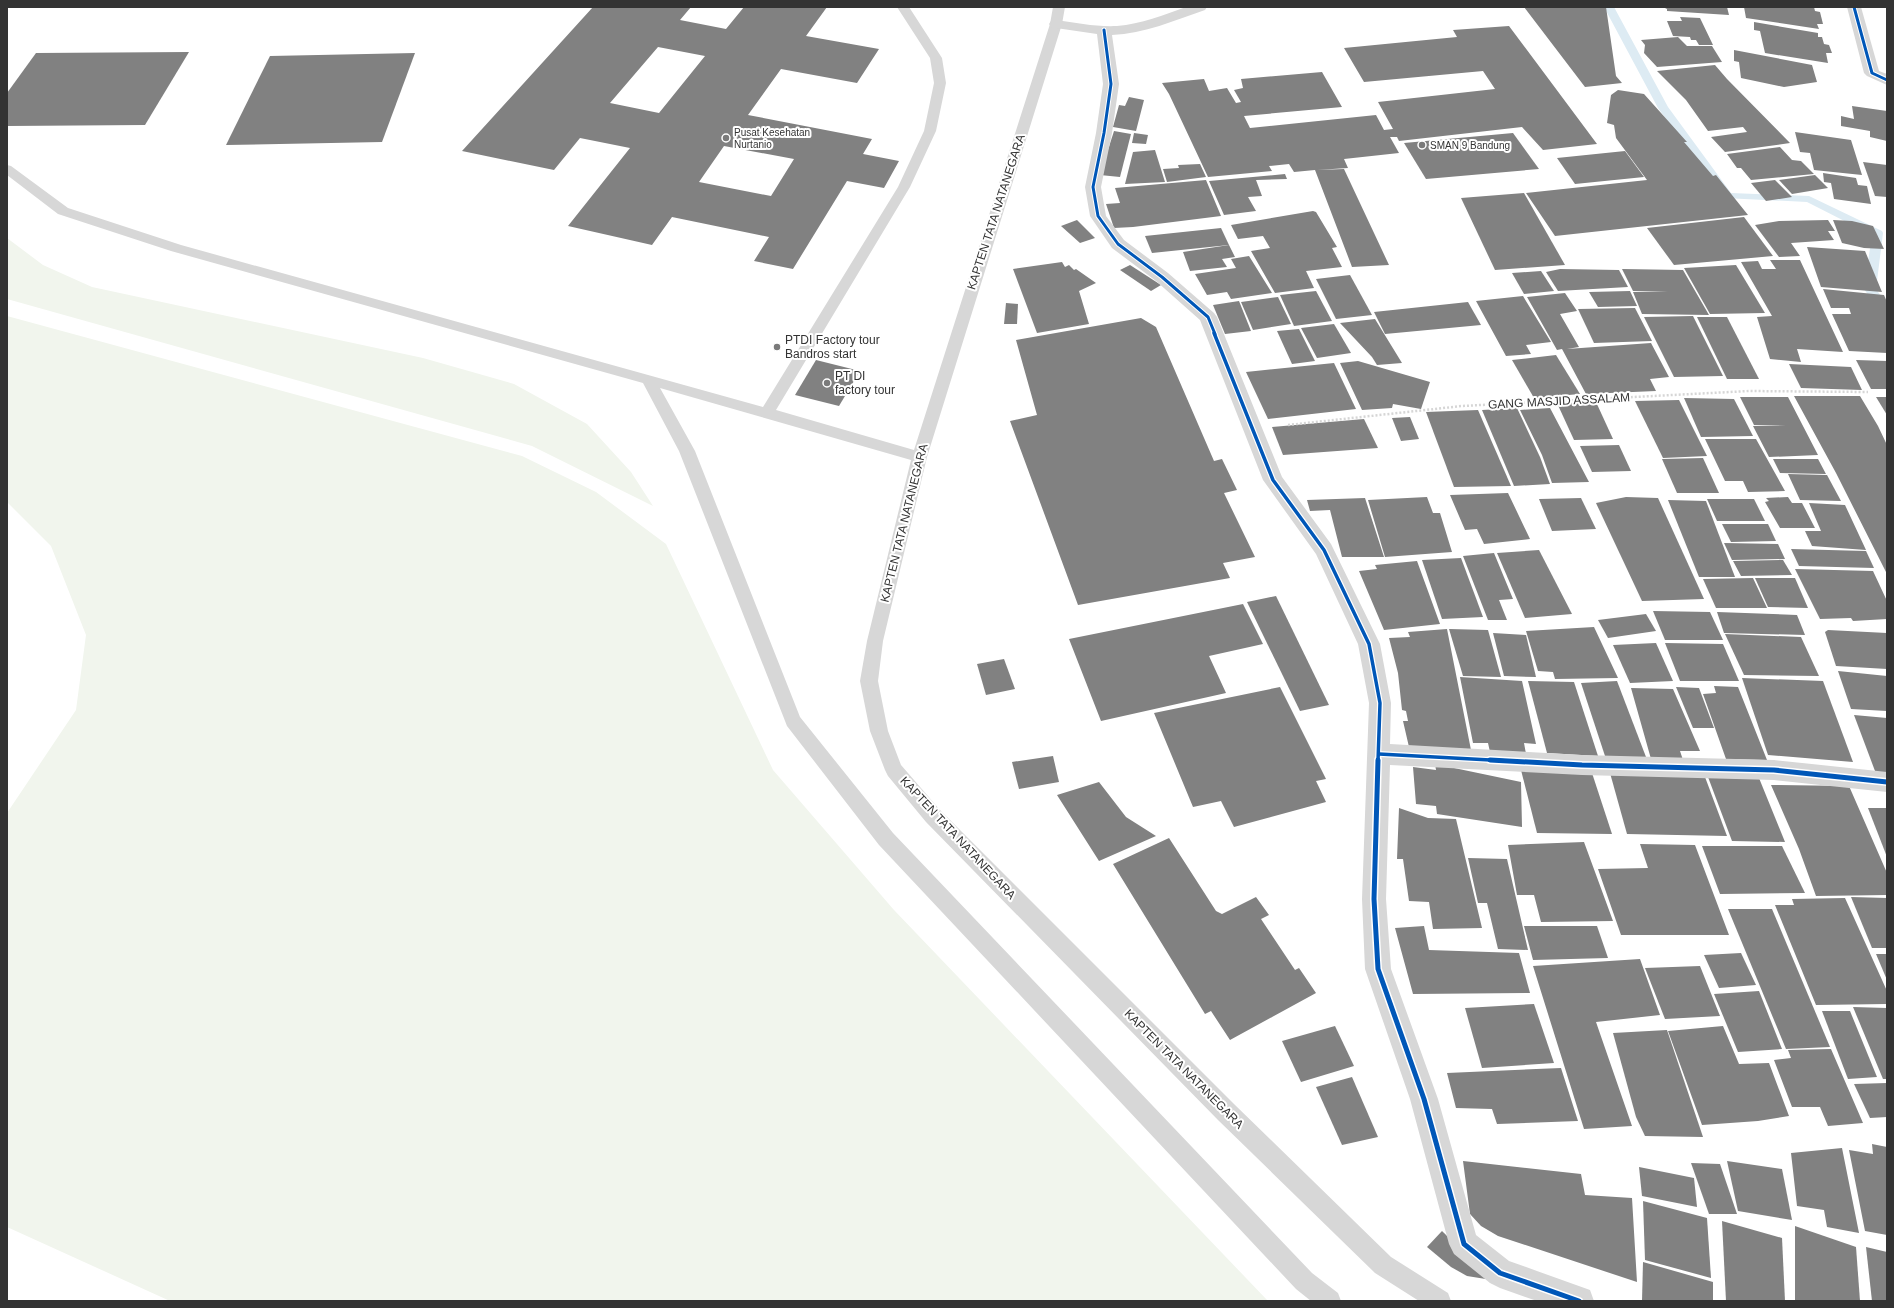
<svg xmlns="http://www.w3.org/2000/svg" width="1894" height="1308" viewBox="0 0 1894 1308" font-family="Arial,sans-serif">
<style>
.green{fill:#f1f5ed}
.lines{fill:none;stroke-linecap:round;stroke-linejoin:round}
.stream{fill:#ddebf3;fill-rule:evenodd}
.building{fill:#818181;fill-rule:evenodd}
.path{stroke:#d6d6d6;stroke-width:2.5;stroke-dasharray:2 2;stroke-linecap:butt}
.lane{fill:#d7d7d7;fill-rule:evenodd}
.street{fill:#d7d7d7;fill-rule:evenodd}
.cycleway-far2-casing{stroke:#fff;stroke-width:5}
.cycleway-far1-casing{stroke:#fff;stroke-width:6}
.cycleway-casing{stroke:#fff;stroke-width:8}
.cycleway-far2{stroke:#0057b8;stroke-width:3}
.cycleway-far1{stroke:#0057b8;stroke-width:3.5}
.cycleway{stroke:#0057b8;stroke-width:5}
.poi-dot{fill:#7a7a7a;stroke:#fff;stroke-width:1.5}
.labels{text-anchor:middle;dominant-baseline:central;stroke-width:4;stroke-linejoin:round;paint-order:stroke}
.far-poi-label{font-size:10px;fill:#333;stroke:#fff;text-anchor:start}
.street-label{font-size:12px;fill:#333;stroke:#fff}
.poi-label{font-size:12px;fill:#333;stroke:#fff;text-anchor:start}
</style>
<rect width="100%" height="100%" fill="#fff"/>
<!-- green -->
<g class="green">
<polygon points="7,238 43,265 92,287 423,358 514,384 587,424 631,472 653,506 532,446 7,299"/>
<polygon points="7,316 522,456 596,492 666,544 773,770 894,910 1268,1301 170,1301 7,1227 7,813 76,710 86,635 51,546 7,502"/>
</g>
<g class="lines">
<!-- stream -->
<polygon class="stream" points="1604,7 1614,7 1668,107 1731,193 1809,196 1882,231 1883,233 1876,289 1887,305 1887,317 1883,316 1864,289 1872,235 1807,202 1724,198 1658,108"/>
</g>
<!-- building -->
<g class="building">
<path d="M 593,7 L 691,7 L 680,20 L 726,29 L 744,7 L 827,7 L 806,36 L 879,49 L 857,83 L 781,69 L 748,115 L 872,139 L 863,154 L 899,161 L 884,188 L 847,181 L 793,269 L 754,261 L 769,237 L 672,217 L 652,245 L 568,226 L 630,148 L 580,138 L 554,170 L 462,151 ZM 658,47 L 705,56 L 659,113 L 610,103 ZM 724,146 L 794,159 L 771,196 L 699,182 Z"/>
<polygon points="1524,7 1606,7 1616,76 1622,83 1585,87"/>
<polygon points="1663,7 1727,7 1729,15 1667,11 1667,9"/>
<polygon points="1744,7 1814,7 1815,11 1820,12 1823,24 1817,24 1819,29 1746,18"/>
<polygon points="1680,17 1700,18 1713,45 1699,45 1696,40 1691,40 1690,37 1673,36 1667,21 1682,21"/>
<polygon points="1754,22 1818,33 1818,37 1822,37 1824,44 1829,45 1832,53 1826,53 1828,63 1765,53 1760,31 1754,30"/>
<polygon points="1509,26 1597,144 1543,150 1522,127 1399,141 1397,137 1390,137 1399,153 1344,159 1348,168 1317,170 1344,169 1389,265 1352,267 1315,170 1294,172 1289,164 1269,166 1272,171 1208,177 1169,94 1162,83 1204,79 1209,91 1227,88 1236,103 1241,102 1234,90 1243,88 1241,79 1322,72 1342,107 1244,116 1250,128 1376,115 1384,130 1393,129 1378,102 1495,89 1483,71 1364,82 1344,48 1457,37 1453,30"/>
<polygon points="1678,37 1687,46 1712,46 1722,62 1657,67 1644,53 1645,45 1641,40"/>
<polygon points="1734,50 1812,65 1817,82 1784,87 1741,78 1739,62 1734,61"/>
<polygon points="189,52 145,125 7,126 7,93 36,53"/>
<polygon points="415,53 382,142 226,145 270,56"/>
<polygon points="1715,65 1727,79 1790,143 1725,152 1711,137 1747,132 1743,127 1708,131 1686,100 1657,71"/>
<polygon points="1618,90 1644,94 1687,142 1684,142 1713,176 1716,175 1748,215 1555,236 1526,193 1647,180 1616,138 1614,125 1607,123 1611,95"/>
<polygon points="1129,97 1144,100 1136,131 1113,127 1119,105 1125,106"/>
<polygon points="1852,106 1887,111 1887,141 1870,137 1870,131 1841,126 1841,116 1854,119"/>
<polygon points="1114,131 1131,134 1120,177 1100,175"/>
<polygon points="1795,132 1851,140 1862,175 1814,170 1810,153 1800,152"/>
<polygon points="1134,133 1148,135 1146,144 1132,143"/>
<polygon points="1513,133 1539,169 1426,179 1404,143"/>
<polygon points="1780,147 1792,160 1801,161 1814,174 1751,180 1741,168 1737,168 1727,154"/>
<polygon points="1155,150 1165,182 1125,184 1133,152"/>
<polygon points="1625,151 1644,177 1575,184 1557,158"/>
<polygon points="1863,162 1887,165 1887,197 1875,196"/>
<polygon points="1200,164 1206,177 1167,182 1163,169 1179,168 1178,165"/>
<polygon points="1823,173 1856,178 1858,185 1867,186 1871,204 1834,199 1831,183 1824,182"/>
<polygon points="1285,174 1287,179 1256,180 1262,196 1248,197 1256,211 1224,215 1209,181"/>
<polygon points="1815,175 1828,188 1792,194 1779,180"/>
<polygon points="1206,180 1221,216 1133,227 1114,228 1106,204 1120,203 1115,188"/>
<polygon points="1775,180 1792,197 1766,201 1751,183"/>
<polygon points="1524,193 1565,265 1495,270 1461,198"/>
<polygon points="1313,211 1316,212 1337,247 1332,248 1342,267 1306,271 1314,288 1275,293 1251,251 1270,248 1263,236 1238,239 1231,225"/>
<polygon points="1744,217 1773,256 1674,265 1647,228"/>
<polygon points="1077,220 1095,238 1080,243 1061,226"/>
<polygon points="1828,220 1835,231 1828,231 1834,240 1791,243 1800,256 1779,257 1755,225 1779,221"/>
<polygon points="1833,220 1852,221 1873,226 1884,249 1864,248 1842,243"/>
<polygon points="1221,228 1229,245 1152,253 1145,236"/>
<polygon points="1229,245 1235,257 1222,259 1227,267 1190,271 1183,252"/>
<polygon points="1807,247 1865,251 1882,292 1821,287"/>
<polygon points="1249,256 1272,293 1231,299 1227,292 1207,295 1195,274 1236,268 1231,259"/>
<polygon points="1770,260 1800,260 1843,352 1797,349 1801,362 1770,359 1757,317 1772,316 1741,262 1758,261 1762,269 1776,269"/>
<polygon points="1062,262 1065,267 1069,265 1074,270 1076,269 1096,283 1079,291 1089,324 1037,333 1013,269"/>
<polygon points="1130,265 1161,285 1151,291 1120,270"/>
<polygon points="1736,265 1765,313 1710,314 1684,268"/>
<polygon points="1560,269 1619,270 1628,287 1558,291 1546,272"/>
<polygon points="1622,269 1683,270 1709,315 1642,314 1633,292 1668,291 1633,291"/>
<polygon points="1541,271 1554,291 1524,294 1512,273"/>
<polygon points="1350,275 1372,315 1336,319 1316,279"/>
<polygon points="1823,289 1884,295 1887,302 1887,353 1849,351 1832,314 1851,314 1849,308 1831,308"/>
<polygon points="1316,291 1332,321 1294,326 1280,295"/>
<polygon points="1630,291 1637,306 1598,307 1589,292"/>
<polygon points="1565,293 1577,311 1560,314 1579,347 1567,349 1651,343 1669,377 1650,379 1656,391 1586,394 1562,349 1557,350 1527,297"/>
<polygon points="1523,296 1551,342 1526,345 1531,354 1506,356 1476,301"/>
<polygon points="1278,297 1291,324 1253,330 1241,302"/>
<polygon points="1239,301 1251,331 1225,334 1213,305"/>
<polygon points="1468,302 1481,325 1385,334 1374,312"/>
<polygon points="1006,303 1018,304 1017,324 1004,324"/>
<polygon points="1635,308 1652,341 1594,343 1578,309"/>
<polygon points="1693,316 1723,376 1674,377 1644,317"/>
<polygon points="1697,317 1727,317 1759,379 1727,379"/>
<polygon points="1141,318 1156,327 1214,461 1222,459 1237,490 1224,493 1255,557 1223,563 1230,578 1078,605 1010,421 1037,415 1016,340"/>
<polygon points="1375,319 1402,363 1377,365 1372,357 1340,323"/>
<polygon points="1334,324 1351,353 1317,358 1301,328"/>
<polygon points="1299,329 1315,361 1292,364 1277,331"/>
<polygon points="1556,355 1580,394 1534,398 1512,360"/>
<polygon points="816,360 860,371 839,406 795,395"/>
<polygon points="1856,360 1887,361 1887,389 1871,389"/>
<polygon points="1358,361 1430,382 1421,409 1393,404 1392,408 1362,410 1340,363"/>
<polygon points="1334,363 1356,409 1268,419 1246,372"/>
<polygon points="1789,364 1851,367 1862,390 1801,388"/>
<polygon points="1794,396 1860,396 1878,426 1887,445 1887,574 1836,473"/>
<polygon points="1740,397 1788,397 1818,455 1769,457 1753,426 1786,425 1754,425"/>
<polygon points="1876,397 1887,397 1887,415"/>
<polygon points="1684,398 1734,399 1753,436 1701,437"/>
<polygon points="1679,400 1707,456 1663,458 1635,401"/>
<polygon points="1596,402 1613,439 1574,440 1557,403"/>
<polygon points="1517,408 1540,457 1550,484 1514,486 1482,410"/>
<polygon points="1550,408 1589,482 1552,483 1542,455 1520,410"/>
<polygon points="1478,410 1511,486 1454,487 1426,412"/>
<polygon points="1410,417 1419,439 1401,441 1392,418"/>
<polygon points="1364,419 1378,448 1283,455 1272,427"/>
<polygon points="1705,439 1756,439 1785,491 1748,492 1743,481 1725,481"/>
<polygon points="1619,445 1631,471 1592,472 1580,446"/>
<polygon points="1703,458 1719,493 1677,493 1662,459"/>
<polygon points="1773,459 1818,459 1826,474 1780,473"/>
<polygon points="1788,474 1827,475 1841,501 1800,500"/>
<polygon points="1508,493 1530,539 1484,544 1477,529 1465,530 1450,495"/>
<polygon points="1427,497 1433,513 1440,513 1452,552 1385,557 1368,500"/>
<polygon points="1626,497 1658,498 1704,599 1642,601 1596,503"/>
<polygon points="1788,497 1792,503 1802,503 1815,528 1780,528 1765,502 1769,501 1766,498"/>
<polygon points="1365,498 1384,557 1342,557 1330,510 1310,511 1307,500"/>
<polygon points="1581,498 1596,529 1552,531 1539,499"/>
<polygon points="1707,499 1754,499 1765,521 1717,521"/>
<polygon points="1668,500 1706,501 1735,577 1699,577"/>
<polygon points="1809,503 1845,505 1866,550 1812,546 1805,531 1821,531"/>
<polygon points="1722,524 1768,524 1776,541 1731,542"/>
<polygon points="1724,543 1778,544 1785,559 1732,560"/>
<polygon points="1791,549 1866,551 1874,568 1799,566"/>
<polygon points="1539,550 1572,614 1525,618 1497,553"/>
<polygon points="1494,553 1513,599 1499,600 1507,620 1488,620 1463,556"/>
<polygon points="1461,558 1483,617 1442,619 1422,560"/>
<polygon points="1783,560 1792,575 1741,576 1733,561"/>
<polygon points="1417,561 1440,624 1384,630 1359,571 1377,569 1375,565"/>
<polygon points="1795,569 1873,571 1887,601 1887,619 1853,621 1851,618 1820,619"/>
<polygon points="1753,578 1767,608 1716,608 1703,579"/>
<polygon points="1755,578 1795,578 1808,608 1768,607"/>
<polygon points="1276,596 1329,705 1300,711 1247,602"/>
<polygon points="1243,604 1263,644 1209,656 1226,693 1101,721 1069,639"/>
<polygon points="1653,611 1710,612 1723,640 1665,640"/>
<polygon points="1717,612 1797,615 1805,635 1724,633"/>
<polygon points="1646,614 1656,631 1608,638 1598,620"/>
<polygon points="1594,627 1618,678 1555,679 1553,672 1538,671 1526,631"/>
<polygon points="1447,629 1471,750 1409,747 1403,721 1408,721 1406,711 1402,710 1398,673 1389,638 1410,637 1408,632"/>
<polygon points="1449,629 1488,630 1501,677 1463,676"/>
<polygon points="1828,630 1887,633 1887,669 1836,666 1825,632"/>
<polygon points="1493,633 1526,635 1536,677 1504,676"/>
<polygon points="1725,634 1801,637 1819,676 1744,675"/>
<polygon points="1656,643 1673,681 1630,683 1613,645"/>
<polygon points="1665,643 1723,644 1739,681 1680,681"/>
<polygon points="1004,659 1015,689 986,695 977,664"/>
<polygon points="1838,671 1887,676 1887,711 1851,709"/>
<polygon points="1460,677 1522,681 1536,744 1524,743 1526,754 1490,752 1488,743 1473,743"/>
<polygon points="1742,678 1823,681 1853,762 1768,755"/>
<polygon points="1528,681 1574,682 1598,756 1547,753"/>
<polygon points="1617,681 1646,757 1606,759 1581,683"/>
<polygon points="1714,686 1738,687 1767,760 1726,759 1703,694 1716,693"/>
<polygon points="1280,687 1326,779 1316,781 1326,802 1234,827 1221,801 1193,807 1154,713"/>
<polygon points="1676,687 1699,688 1714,728 1693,728"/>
<polygon points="1631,688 1673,689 1700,751 1680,751 1683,760 1651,759"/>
<polygon points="1854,715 1887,718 1887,779 1878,779"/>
<polygon points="1053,756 1059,782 1019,789 1012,762"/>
<polygon points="1435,764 1521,782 1522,827 1437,814 1436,806 1416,804 1413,767 1436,770"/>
<polygon points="1521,770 1592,773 1612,834 1537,833"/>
<polygon points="1610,773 1705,777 1727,836 1627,834"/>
<polygon points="1708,777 1759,778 1785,842 1732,841"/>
<polygon points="1099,782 1126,817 1156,836 1099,861 1057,795"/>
<polygon points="1771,785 1849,786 1887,873 1887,895 1816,896 1799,849"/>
<polygon points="1399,808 1428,818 1456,819 1482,928 1433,929 1429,902 1409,901 1403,859 1397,859"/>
<polygon points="1868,808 1887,808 1887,857"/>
<polygon points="1169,838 1216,911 1222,914 1256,897 1269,915 1261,919 1295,970 1299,968 1316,993 1230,1040 1211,1011 1205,1014 1113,864"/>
<polygon points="1584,842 1613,921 1541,922 1534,895 1517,895 1508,845"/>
<polygon points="1640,844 1695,845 1729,935 1621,935 1598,869 1648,868"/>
<polygon points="1702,846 1782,846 1805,893 1720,894"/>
<polygon points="1468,858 1507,859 1528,950 1498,949 1487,903 1478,903"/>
<polygon points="1851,897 1887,898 1887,948 1872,948"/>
<polygon points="1845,898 1887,991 1887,1004 1816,1005 1775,905 1794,905 1792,899"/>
<polygon points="1728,909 1772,909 1830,1047 1786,1049"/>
<polygon points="1424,926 1429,950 1519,953 1530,993 1413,994 1395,928"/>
<polygon points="1524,926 1597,926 1608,958 1533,960"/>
<polygon points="1741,953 1756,985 1719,988 1704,955"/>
<polygon points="1876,954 1887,954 1887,980"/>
<polygon points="1640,959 1660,1015 1596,1022 1632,1126 1584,1129 1533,966"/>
<polygon points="1700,966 1720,1016 1665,1019 1645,968"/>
<polygon points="1759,991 1782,1049 1738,1052 1714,994"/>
<polygon points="1534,1004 1554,1063 1482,1068 1465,1008"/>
<polygon points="1853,1007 1887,1008 1887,1079 1883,1079"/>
<polygon points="1822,1011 1850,1011 1877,1077 1848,1079"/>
<polygon points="1335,1026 1354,1066 1301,1082 1282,1041"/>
<polygon points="1723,1026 1739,1064 1769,1063 1789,1116 1758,1121 1702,1125 1668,1031"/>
<polygon points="1667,1030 1703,1137 1645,1136 1636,1117 1613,1033"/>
<polygon points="1831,1049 1863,1123 1828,1126 1820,1107 1792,1107 1774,1060 1791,1058 1788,1050"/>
<polygon points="1561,1068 1578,1121 1497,1124 1492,1109 1456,1108 1447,1073"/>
<polygon points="1352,1077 1378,1137 1342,1145 1316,1087"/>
<polygon points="1887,1083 1887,1117 1870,1118 1854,1084"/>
<polygon points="1872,1144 1887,1147 1887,1235 1865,1231 1849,1150 1873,1154"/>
<polygon points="1842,1148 1859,1233 1827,1227 1824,1210 1797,1206 1791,1153"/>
<polygon points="1463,1161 1581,1174 1585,1195 1632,1198 1637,1282 1498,1236 1481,1226 1470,1214"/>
<polygon points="1727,1161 1782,1169 1792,1220 1738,1211"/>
<polygon points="1691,1163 1720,1164 1737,1214 1709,1214"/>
<polygon points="1639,1167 1694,1178 1697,1207 1642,1196"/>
<polygon points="1643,1201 1707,1218 1711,1278 1645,1260"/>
<polygon points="1722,1221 1782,1238 1785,1301 1726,1301"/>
<polygon points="1795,1226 1856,1247 1860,1301 1795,1301"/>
<polygon points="1442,1231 1492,1280 1467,1276 1451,1267 1427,1247"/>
<polygon points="1866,1247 1887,1252 1887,1301 1872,1301"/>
<polygon points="1643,1262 1713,1282 1713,1301 1642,1301"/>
</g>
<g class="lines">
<!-- path -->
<polyline class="path" points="1288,425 1462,406 1749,391 1868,392"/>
<!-- lane -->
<polygon class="lane" points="897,7 909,7 942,58 946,83 936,131 910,187 776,410 914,450 1050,24 1053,7 1065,7 1062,24 927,457 883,641 878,681 888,731 901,765 940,810 1234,1104 1391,1257 1448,1293 1451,1301 1419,1301 1375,1273 1218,1120 926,822 888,776 885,770 870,731 860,681 867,641 911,460 660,388 695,451 800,717 893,833 1312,1273 1338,1293 1341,1301 1311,1301 1296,1289 879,845 787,726 679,451 643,383 171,251 58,214 7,175 7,165 11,166 68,208 181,245 763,407 898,187 924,131 934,83 930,58"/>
<!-- street -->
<g class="street">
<path d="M 1186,7 L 1207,7 L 1205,10 C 1175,20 1144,34 1112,35 L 1119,84 L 1112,133 L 1101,187 L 1106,216 L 1124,240 L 1168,273 L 1214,313 L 1217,317 L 1282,477 L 1331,544 L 1380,644 L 1391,703 L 1390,744 L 1582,755 L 1774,760 L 1887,772 L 1887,792 L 1774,780 L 1582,775 L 1390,765 L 1386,899 L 1391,969 L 1438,1099 L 1476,1235 L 1509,1261 L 1590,1290 L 1594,1301 L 1537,1301 L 1500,1288 L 1490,1283 L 1454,1254 L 1449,1244 L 1410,1099 L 1365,969 L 1362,899 L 1369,703 L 1358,644 L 1316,554 L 1263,480 L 1200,320 L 1156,281 L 1112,248 L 1090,216 L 1085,187 L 1096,133 L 1103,84 L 1097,34 L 1056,28 L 1051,27 L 1049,24 L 1051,21 L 1056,20 C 1076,23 1097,27 1117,26 C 1141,24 1164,15 1186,7 Z"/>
<polygon points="1847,7 1861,7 1879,71 1887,74 1887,85 1867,76 1864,73"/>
</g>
<!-- cycleway-far2 casing -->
<g class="cycleway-far2-casing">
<g id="cycleway-far2">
<polyline points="1854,7 1872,73 1887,80"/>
<polyline points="1104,30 1111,84 1104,133 1093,187 1098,216 1118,244 1162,277 1208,317 1215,334"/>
</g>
</g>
<!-- cycleway-far1 casing -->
<g class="cycleway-far1-casing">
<g id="cycleway-far1">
<polyline points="1214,333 1273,480 1324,550 1369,644 1380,703 1378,761"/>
<polyline points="1379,754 1509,761"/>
</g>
</g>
<!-- cycleway casing -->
<g class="cycleway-casing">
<g id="cycleway">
<polyline points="1378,760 1374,899 1378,969 1424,1099 1464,1244 1500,1273 1579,1301"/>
<polyline points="1490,760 1582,765 1774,770 1887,782"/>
</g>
</g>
<!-- cycleway-far2 -->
<use href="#cycleway-far2" class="cycleway-far2"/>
<!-- cycleway-far1 -->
<use href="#cycleway-far1" class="cycleway-far1"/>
<!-- cycleway -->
<use href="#cycleway" class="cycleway"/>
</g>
<!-- markers -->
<g class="poi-dot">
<circle cx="726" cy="138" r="4"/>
<circle cx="1422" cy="145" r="4"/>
<circle cx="777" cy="347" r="4"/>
<circle cx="827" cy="383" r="4"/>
</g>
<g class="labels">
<!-- far-poi labels -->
<g class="far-poi-label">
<text x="734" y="132">Pusat Kesehatan<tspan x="734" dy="12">Nurtanio</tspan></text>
<text x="1430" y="145">SMAN 9 Bandung</text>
</g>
<!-- street labels -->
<g class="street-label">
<text transform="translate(996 212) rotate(-72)">KAPTEN TATA NATANEGARA</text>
<text transform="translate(1559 401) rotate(-3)">GANG MASJID ASSALAM</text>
<text transform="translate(904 523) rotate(-76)">KAPTEN TATA NATANEGARA</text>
<text transform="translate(958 838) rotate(47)">KAPTEN TATA NATANEGARA</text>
<text transform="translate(1184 1069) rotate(45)">KAPTEN TATA NATANEGARA</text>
</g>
<!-- poi labels -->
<g class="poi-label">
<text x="785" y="340">PTDI Factory tour<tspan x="785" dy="14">Bandros start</tspan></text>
<text x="835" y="376">PT DI<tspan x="835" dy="14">factory tour</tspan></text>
</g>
</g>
<!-- border -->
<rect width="1894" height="1308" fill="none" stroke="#333333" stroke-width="16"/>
</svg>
